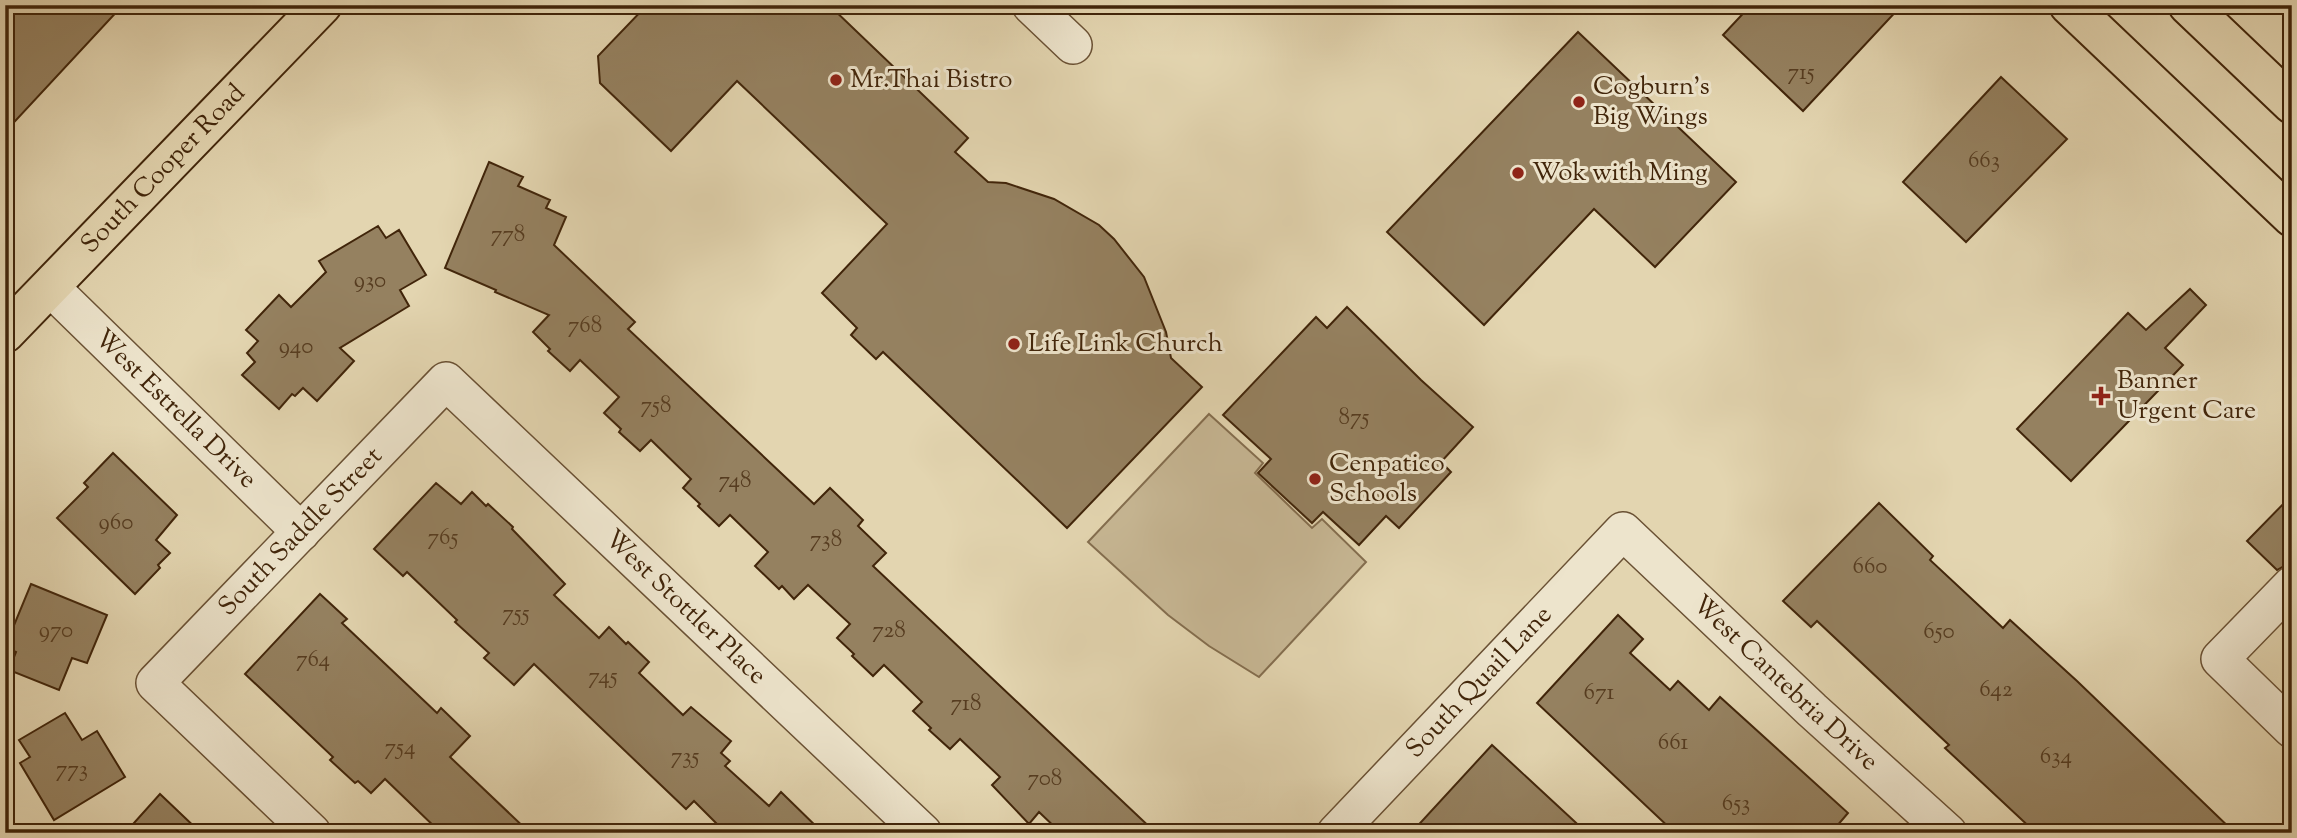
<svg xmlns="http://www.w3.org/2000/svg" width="2297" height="838" viewBox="0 0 2297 838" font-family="'Sorts Mill Goudy',serif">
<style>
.green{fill:#c7b794;stroke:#846e4f;stroke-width:2}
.building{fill:#958160;stroke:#41250a;stroke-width:2}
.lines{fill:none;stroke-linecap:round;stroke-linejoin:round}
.minor-casing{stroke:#6a5134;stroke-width:40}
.major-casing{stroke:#41250a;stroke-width:42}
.minor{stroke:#ede4cc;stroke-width:37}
.major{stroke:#e3d5b0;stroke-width:38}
.poi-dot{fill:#8f2418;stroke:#ede4cc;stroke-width:2.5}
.labels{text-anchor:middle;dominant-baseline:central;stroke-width:6;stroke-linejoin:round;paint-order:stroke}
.number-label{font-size:23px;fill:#563c20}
.poi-label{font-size:26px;fill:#41250a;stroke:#ede4cc;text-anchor:start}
.street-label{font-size:26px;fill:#41250a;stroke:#ede4cc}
</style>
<rect width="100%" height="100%" fill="#e3d5b0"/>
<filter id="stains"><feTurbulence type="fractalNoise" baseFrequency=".00286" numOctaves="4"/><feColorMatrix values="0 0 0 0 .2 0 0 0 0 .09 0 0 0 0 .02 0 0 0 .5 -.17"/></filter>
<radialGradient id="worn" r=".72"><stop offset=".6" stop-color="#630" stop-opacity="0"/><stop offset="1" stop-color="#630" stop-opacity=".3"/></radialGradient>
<!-- green -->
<polygon class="green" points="1209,414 1263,463 1255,473 1312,528 1322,519 1366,562 1259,677 1209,646 1168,615 1088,542"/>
<!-- building -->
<g class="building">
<polygon points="5,5 123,5 5,132"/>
<polygon points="647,5 829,5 968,138 955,152 988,182 1006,183 1054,199 1099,225 1114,239 1144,277 1166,332 1171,358 1202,387 1067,528 883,352 876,359 851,335 857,328 822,293 887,224 737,81 671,151 600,83 598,56"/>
<polygon points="1751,5 1902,5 1803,111 1723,35"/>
<polygon points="1578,32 1736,182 1655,267 1594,209 1484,325 1387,232"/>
<polygon points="2001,77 2067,139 1966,242 1903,182"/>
<polygon points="489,162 523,177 518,186 550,200 546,208 566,217 554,245 635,322 628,329 814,504 830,488 863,520 858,526 886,553 873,566 1156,833 1061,833 1039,812 1029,824 992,785 1000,777 960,739 950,749 929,730 931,728 913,711 922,702 884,665 873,676 852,656 854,654 837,638 850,624 808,585 794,599 782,586 779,589 755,566 768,552 730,515 719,526 698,506 700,504 683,488 691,479 651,440 640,451 619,432 621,429 604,413 619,397 580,360 570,371 548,351 550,349 533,332 549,315 495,292 496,290 445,268"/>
<polygon points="378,226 386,238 399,230 426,275 400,290 409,306 340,348 354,361 317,401 303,388 295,396 292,394 279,409 242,375 255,362 247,353 258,341 246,330 279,295 291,307 326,272 319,261"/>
<polygon points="2190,289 2206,305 2165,348 2183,365 2071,481 2017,429 2128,313 2146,330"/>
<polygon points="1347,307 1421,380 1473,427 1441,462 1451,472 1399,528 1386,516 1359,545 1323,512 1312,523 1258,473 1271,459 1223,415 1316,317 1327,328"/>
<polygon points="113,453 177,515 156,540 170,553 158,565 160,568 135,594 57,518 88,487 84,483"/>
<polygon points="436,483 461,504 472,492 486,506 488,504 513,527 512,529 565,584 554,595 599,638 609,627 626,644 628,642 649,662 639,673 683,715 691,707 731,741 721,753 730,761 725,766 769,806 781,792 823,833 726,833 694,801 686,809 534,664 514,685 484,658 489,653 455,622 457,620 407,572 403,576 374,549"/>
<polygon points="2292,495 2292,565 2286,565 2277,570 2247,541"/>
<polygon points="1879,503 1933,556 1930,560 2003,628 2010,620 2077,681 2235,833 2036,833 1945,748 1949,745 1817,621 1811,627 1783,601"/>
<polygon points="31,584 107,615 87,663 72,658 59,690 9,670 16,652 5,647"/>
<polygon points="320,594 347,619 342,623 437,713 441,708 470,736 450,757 530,833 441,833 385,779 371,793 358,781 355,783 330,760 333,757 245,674"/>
<polygon points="1618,615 1643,639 1630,653 1670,690 1678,681 1709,710 1720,697 1848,813 1831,833 1675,833 1537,703"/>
<polygon points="65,713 82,740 97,731 125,777 54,820 20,763 30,757 19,740"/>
<polygon points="1492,745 1587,833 1411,833"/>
<polygon points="160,794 201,833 125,833"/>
</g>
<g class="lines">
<!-- minor casing -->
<g class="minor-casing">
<g id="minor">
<polyline points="1031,5 1073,45"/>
<path id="s1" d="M 50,287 L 301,532"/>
<polyline points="2292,585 2220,659 2292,729"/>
<path id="s2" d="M 312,833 L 155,683 L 446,381 L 923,833"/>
<path id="s3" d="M 1336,833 L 1623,531 L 1812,710 L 1948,833"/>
</g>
</g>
<!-- major casing -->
<g class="major-casing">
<g id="major">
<polyline points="2069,5 2292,217"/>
<polyline points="2188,5 2292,104"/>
<path id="s4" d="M 5,333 L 322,5"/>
</g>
</g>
<!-- minor -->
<use href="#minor" class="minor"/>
<!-- major -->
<use href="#major" class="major"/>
</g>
<!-- markers -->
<g class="poi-dot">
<circle cx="836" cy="80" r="7"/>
<circle cx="1579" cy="102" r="7"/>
<circle cx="1518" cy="173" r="7"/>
<circle cx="1014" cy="344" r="7"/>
<path d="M2097.5 385.5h7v7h7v7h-7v7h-7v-7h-7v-7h7z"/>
<circle cx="1315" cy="479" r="7"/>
</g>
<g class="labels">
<!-- number labels -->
<g class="number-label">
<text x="1801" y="73">715</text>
<text x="1984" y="161">663</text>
<text x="508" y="235">778</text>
<text x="370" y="281">930</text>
<text x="585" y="326">768</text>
<text x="296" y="347">940</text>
<text x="656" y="406">758</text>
<text x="1354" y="418">875</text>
<text x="735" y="481">748</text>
<text x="116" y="523">960</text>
<text x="443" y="538">765</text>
<text x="826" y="540">738</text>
<text x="1870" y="567">660</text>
<text x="516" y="614">755</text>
<text x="56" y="631">970</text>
<text x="889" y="631">728</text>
<text x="1939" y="632">650</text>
<text x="313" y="660">764</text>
<text x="603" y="677">745</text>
<text x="1996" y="690">642</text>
<text x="1599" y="693">671</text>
<text x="966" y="704">718</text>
<text x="1673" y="743">661</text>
<text x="400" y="748">754</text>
<text x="685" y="757">735</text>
<text x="2056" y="757">634</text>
<text x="72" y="770">773</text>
<text x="1045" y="779">708</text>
<text x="1736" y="804">653</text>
</g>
<!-- poi labels -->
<g class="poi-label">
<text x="850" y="80">Mr.Thai Bistro</text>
<text x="1593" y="87">Cogburn's<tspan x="1593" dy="30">Big Wings</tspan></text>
<text x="1532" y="173">Wok with Ming</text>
<text x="1028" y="344">Life Link Church</text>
<text x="2117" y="381">Banner<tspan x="2117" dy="30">Urgent Care</tspan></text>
<text x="1329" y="464">Cenpatico<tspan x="1329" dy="30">Schools</tspan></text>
</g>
<!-- street labels -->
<g class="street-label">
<text stroke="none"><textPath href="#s4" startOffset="228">South Cooper Road</textPath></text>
<text stroke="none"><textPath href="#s1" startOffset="175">West Estrella Drive</textPath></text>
<text stroke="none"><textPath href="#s2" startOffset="427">South Saddle Street</textPath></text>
<text stroke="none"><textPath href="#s2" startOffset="966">West Stottler Place</textPath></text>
<text stroke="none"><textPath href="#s3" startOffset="208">South Quail Lane</textPath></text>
<text stroke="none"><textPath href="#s3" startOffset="639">West Cantebria Drive</textPath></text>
</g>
</g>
<!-- margin -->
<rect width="2297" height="838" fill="none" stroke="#e3d5b0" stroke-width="28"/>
<rect x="7" y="7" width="2283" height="824" fill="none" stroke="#41250a" stroke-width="3.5"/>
<rect x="14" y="14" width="2269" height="810" fill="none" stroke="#41250a" stroke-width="2"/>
<rect width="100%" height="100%" filter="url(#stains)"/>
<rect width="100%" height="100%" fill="url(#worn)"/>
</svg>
